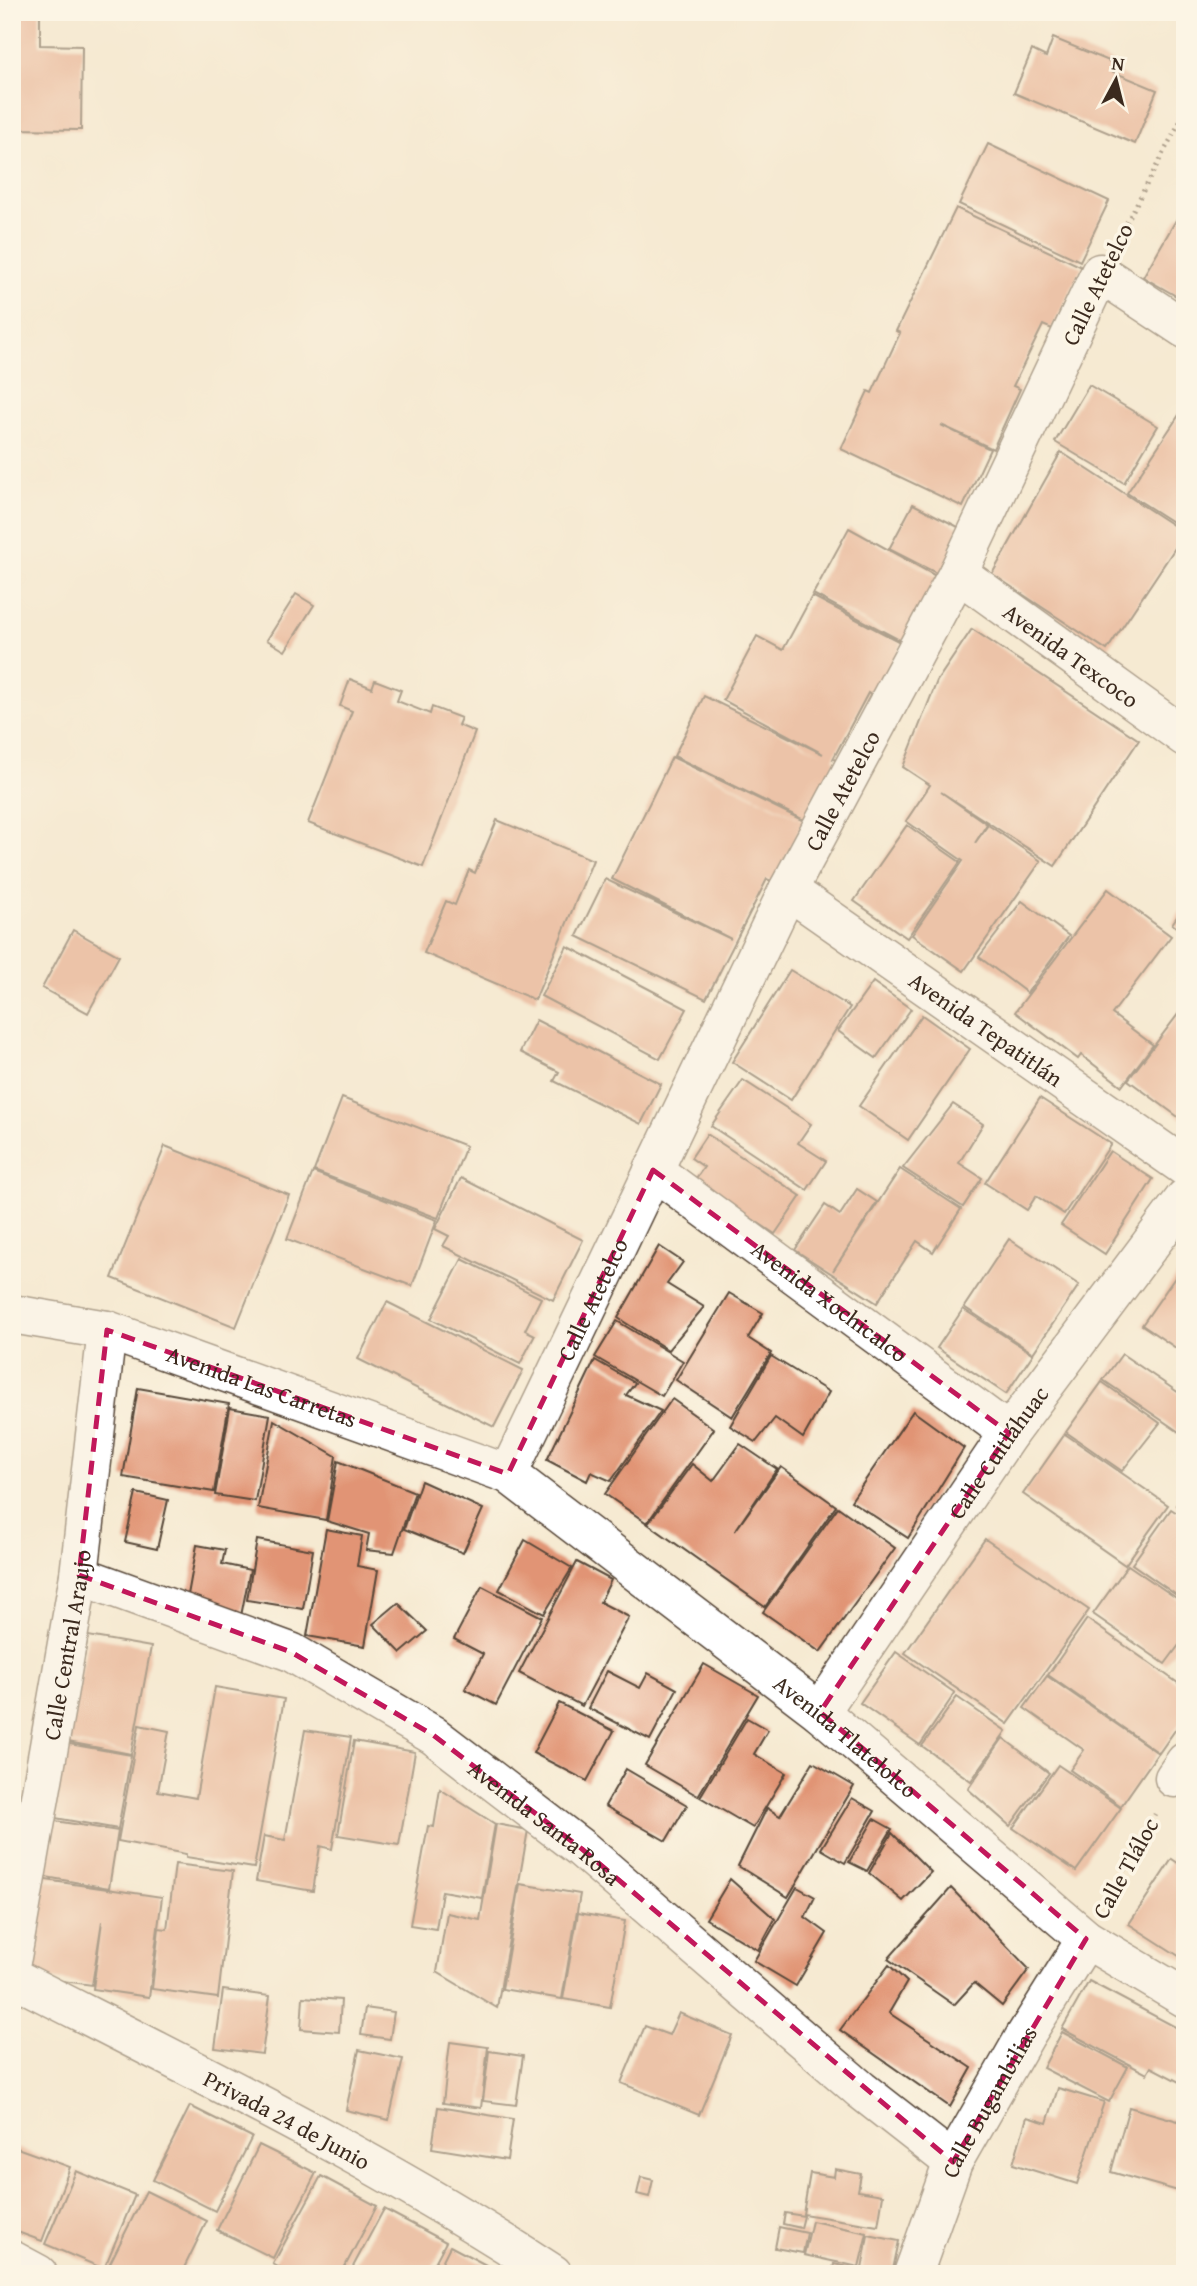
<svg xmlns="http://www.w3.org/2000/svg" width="1197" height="2286" viewBox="0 0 1197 2286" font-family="'Gentium Book Plus',serif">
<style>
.building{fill:#e19475}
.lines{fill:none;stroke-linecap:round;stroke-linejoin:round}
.street-casing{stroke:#574739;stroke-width:41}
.secondary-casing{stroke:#574739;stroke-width:41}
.path{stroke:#574739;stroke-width:4.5;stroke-dasharray:2 5;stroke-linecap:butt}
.street{stroke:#fff;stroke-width:38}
.secondary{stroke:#fff;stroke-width:38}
.marked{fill:none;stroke:#c2185b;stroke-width:5;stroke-dasharray:14 9;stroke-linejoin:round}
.labels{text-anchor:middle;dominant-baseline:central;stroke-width:7;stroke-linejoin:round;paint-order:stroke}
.street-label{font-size:23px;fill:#3b2a1e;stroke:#fcf5e5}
</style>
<rect width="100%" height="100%" fill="#fcf5e5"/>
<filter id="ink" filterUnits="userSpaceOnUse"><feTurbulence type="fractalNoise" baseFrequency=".0143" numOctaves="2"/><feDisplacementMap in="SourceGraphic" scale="14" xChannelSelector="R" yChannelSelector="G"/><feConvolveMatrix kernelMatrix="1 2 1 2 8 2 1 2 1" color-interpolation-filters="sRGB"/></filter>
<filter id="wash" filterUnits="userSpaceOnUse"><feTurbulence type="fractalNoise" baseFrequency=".00686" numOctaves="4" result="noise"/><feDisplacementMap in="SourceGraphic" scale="28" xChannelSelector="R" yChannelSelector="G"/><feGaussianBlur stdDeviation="1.57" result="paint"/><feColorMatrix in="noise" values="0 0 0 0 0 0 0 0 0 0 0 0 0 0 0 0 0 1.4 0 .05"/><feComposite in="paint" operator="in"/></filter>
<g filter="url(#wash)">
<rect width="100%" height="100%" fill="#f6ead2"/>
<g id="blocks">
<!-- building -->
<g class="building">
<polygon points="12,12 40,12 40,45 82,46 81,130 12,129"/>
<polygon points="1053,38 1114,63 1111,71 1157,90 1135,144 1014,93 1032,50 1046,57"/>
<polygon points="988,144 1109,201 1080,261 959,204"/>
<polygon points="956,208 1082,267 1052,329 1043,325 1013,386 1020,389 993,449 941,425 990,449 963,507 841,449 868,391 872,393 900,333 896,331"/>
<polygon points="1179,215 1185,219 1185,301 1143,277"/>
<polygon points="1089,385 1158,426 1124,483 1055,442"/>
<polygon points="1185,406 1185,530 1127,493"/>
<polygon points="1061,452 1185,533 1107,650 992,574"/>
<polygon points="913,504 968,532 944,577 889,549"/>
<polygon points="849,528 943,580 907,644 813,594"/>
<polygon points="296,594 314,605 285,651 267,640"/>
<polygon points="812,596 902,643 874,697 868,693 833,759 836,760 806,821 674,756 704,696 823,754 723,700 757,636 783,650"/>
<polygon points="972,629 1139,740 1055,866 941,792 987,824 975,843 988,825 1041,861 964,971 912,935 963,861 906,821 930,785 903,767 937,681"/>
<polygon points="350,679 372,688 375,680 401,690 397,701 430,714 432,707 461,718 458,725 475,732 423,867 308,823 352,711 340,706"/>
<polygon points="672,757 804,821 773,882 767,879 706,999 577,936 605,879 731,939 612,879"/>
<polygon points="497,820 593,860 535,1000 424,953 446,901 455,905 469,870 475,873"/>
<polygon points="907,825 960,862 907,938 854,901"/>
<polygon points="1108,889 1171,936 1112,1014 1153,1045 1122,1086 1081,1055 1078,1059 1015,1012"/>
<polygon points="1022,901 1069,936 1027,993 979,957"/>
<polygon points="1185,905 1185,933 1172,924"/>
<polygon points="73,930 119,956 88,1013 42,988"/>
<polygon points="567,946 687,1009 660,1059 541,996"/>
<polygon points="790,970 850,1007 791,1100 732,1062"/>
<polygon points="873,982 911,1009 876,1058 838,1031"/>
<polygon points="1185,1005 1185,1122 1128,1080"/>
<polygon points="922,1015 970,1049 908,1140 859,1106"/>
<polygon points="536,1020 661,1084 641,1124 554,1081 559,1072 520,1052"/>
<polygon points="743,1080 811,1124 798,1143 826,1161 807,1190 711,1126"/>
<polygon points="342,1098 466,1146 438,1218 314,1171"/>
<polygon points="1040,1098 1111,1144 1064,1214 1036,1196 1027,1210 985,1183"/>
<polygon points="953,1104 983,1124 959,1163 982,1178 963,1207 903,1168"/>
<polygon points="707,1134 801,1196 775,1234 694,1181 704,1167 691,1158"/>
<polygon points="165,1146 289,1195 236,1327 112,1278"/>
<polygon points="1110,1151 1153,1179 1105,1254 1061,1225"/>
<polygon points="900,1169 961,1209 933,1252 917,1241 877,1303 795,1250 825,1205 840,1215 857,1189 877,1202 833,1271"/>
<polygon points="313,1172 437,1220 412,1286 287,1239"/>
<polygon points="461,1178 583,1240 553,1300 443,1246 449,1236 435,1229"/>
<polygon points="1009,1239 1079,1285 1033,1353 964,1307"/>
<polygon points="659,1246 683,1262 667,1284 704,1307 668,1350 618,1318"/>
<polygon points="462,1259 541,1298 525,1330 535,1335 520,1364 431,1319"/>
<polygon points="1181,1269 1185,1272 1185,1354 1142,1325"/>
<polygon points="729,1293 763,1313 748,1338 771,1353 732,1417 676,1380"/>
<polygon points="387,1302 523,1370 494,1427 358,1359"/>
<polygon points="963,1309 1033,1354 1006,1394 937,1348"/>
<polygon points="617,1321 683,1361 662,1396 595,1357"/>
<polygon points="1122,1354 1182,1395 1185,1392 1185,1436 1103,1380"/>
<polygon points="771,1356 829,1392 803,1438 775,1418 756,1442 730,1426"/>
<polygon points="595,1360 635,1383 626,1395 661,1411 611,1481 591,1472 587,1481 547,1460"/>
<polygon points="1102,1382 1160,1423 1122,1471 1066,1432"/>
<polygon points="138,1388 229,1404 214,1492 123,1477"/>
<polygon points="672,1399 714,1429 647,1523 605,1494"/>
<polygon points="230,1408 270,1415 255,1501 215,1495"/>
<polygon points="913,1411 964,1448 908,1538 851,1501"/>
<polygon points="274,1420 336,1456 326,1520 258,1508"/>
<polygon points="1065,1434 1168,1505 1125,1565 1023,1494"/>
<polygon points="740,1444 777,1469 735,1531 781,1467 836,1506 765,1607 648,1524 692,1464 713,1481"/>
<polygon points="338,1461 415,1492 394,1553 366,1550 369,1534 327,1521"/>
<polygon points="421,1481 483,1509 463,1553 404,1529"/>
<polygon points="136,1493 168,1500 157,1549 125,1542"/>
<polygon points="1185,1493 1185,1511 1176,1505"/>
<polygon points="838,1507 895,1548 820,1652 763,1612"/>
<polygon points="1171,1509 1185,1518 1185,1601 1132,1564"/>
<polygon points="326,1529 362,1536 357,1566 378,1570 365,1646 307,1636"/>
<polygon points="985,1539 1089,1610 1008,1724 905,1653"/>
<polygon points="257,1540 313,1550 303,1609 247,1600"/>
<polygon points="525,1540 572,1568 544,1614 499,1590"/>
<polygon points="197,1545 225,1550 222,1564 250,1570 241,1616 186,1606"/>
<polygon points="577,1562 611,1580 600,1602 629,1617 582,1706 519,1673"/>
<polygon points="1128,1565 1185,1604 1185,1637 1165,1664 1093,1614"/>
<polygon points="482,1586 542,1617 496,1705 465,1689 483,1654 454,1639"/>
<polygon points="398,1603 427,1631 401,1653 373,1624"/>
<polygon points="1087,1619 1185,1688 1185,1716 1159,1753 1048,1675"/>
<polygon points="88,1636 151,1647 131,1754 68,1742"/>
<polygon points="896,1652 955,1693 920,1745 860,1703"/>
<polygon points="704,1664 758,1695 698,1796 645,1765"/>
<polygon points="607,1671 640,1688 648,1673 677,1689 650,1740 588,1708"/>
<polygon points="1047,1676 1158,1753 1121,1806 1070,1770 1084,1750 1024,1708"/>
<polygon points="215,1687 284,1699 254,1868 186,1857 186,1854 118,1841 139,1725 169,1731 158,1791 196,1798"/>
<polygon points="957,1697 1006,1731 971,1781 922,1746"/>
<polygon points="559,1703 614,1731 587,1781 533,1753"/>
<polygon points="747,1718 768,1730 754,1754 786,1773 753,1828 700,1797"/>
<polygon points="305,1730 351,1737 332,1849 320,1846 313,1891 256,1881 264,1836 285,1840"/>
<polygon points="1003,1738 1049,1773 1010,1826 968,1789"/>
<polygon points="354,1741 415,1752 399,1845 338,1835"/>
<polygon points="58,1742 131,1755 118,1829 44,1816"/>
<polygon points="813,1762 854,1786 788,1897 738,1866 767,1808 780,1816"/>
<polygon points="1058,1765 1121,1808 1076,1871 1013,1828"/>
<polygon points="626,1769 687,1805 666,1841 605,1806"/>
<polygon points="440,1789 495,1824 482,1898 442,1891 436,1929 410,1925 428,1826 434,1827"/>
<polygon points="852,1798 875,1811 845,1863 821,1849"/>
<polygon points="874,1819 892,1829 867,1871 849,1862"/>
<polygon points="49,1820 118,1831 109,1888 40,1876"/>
<polygon points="496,1824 528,1830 497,2008 437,1972 447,1913 480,1920"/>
<polygon points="892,1833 931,1872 903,1901 869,1873"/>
<polygon points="1172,1859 1185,1868 1185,1960 1129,1924"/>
<polygon points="175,1864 233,1871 218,1998 152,1989 159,1928 167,1929"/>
<polygon points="39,1879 162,1897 149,1997 93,1989 102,1921 92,1985 26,1976"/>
<polygon points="730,1879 775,1919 758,1950 706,1919"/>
<polygon points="520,1884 580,1894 562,1999 502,1989"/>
<polygon points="797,1887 815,1897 805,1917 827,1933 796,1986 754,1961"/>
<polygon points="951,1888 1029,1969 1002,2006 974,1983 954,2005 888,1959"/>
<polygon points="578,1913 625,1921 610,2007 563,1999"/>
<polygon points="889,1965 907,1982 889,2013 972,2068 950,2107 840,2030"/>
<polygon points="1089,1981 1185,2032 1185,2076 1181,2083 1151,2067 1147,2074 1062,2029"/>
<polygon points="223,1990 270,1996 262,2054 215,2048"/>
<polygon points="303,1997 341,2000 339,2032 301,2029"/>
<polygon points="365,2008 394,2012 390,2039 361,2035"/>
<polygon points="679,2013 732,2035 699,2115 621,2083 645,2026 669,2035"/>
<polygon points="1062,2032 1128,2067 1109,2102 1043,2068"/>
<polygon points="450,2042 488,2047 481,2108 443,2103"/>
<polygon points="359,2050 403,2059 389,2120 346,2110"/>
<polygon points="489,2051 523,2056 516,2105 483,2101"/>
<polygon points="1058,2088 1104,2102 1077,2184 1013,2164 1027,2117 1047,2123"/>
<polygon points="190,2106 252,2137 215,2211 153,2180"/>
<polygon points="438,2107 513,2119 507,2160 432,2148"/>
<polygon points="1129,2107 1185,2123 1185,2193 1111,2172"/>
<polygon points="259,2145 316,2173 273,2258 217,2230"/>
<polygon points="17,2148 70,2167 42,2241 12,2230 12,2163"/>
<polygon points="835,2169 861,2174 858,2191 883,2195 878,2226 803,2214 810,2173 834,2177"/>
<polygon points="76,2171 135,2195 104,2269 45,2244"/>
<polygon points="321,2176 377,2206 341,2274 290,2274 273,2264"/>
<polygon points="641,2177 653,2180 649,2197 637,2194"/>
<polygon points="146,2191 207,2221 181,2274 121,2274 108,2267"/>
<polygon points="384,2209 446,2242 429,2274 349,2274"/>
<polygon points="785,2213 804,2216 801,2228 783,2224"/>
<polygon points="812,2221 867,2233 859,2267 804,2255"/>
<polygon points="779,2227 807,2233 803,2253 775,2248"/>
<polygon points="868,2235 899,2241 892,2274 862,2269"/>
<polygon points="450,2246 503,2274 436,2274"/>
<polygon points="834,2264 873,2273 873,2274 832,2274"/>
</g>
</g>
</g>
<g filter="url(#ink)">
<use href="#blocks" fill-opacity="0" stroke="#574739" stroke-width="2"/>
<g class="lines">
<!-- street casing -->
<g class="street-casing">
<g id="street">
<path id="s1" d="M 958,573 L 1185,737"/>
<path id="s2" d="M 788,890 L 1185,1167"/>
<path id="s3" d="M 653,1170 L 1009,1433"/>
<path id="s4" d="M 508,1474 L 788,890 L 958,573 L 1100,273 L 1185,329"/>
<path id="s5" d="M 79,1575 L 291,1652 L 433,1735 L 582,1849 L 861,2090 L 953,2162"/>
<path id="s6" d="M 820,1712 L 1009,1433 L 1185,1198"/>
<polyline points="1174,1778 1185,1762"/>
<path id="s7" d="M 12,1957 L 79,1575 L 107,1330"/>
<path id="s8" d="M 12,1977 C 196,2071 381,2161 553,2274"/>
<polyline points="12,2260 38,2274"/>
<path id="s9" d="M 913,2274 L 953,2162 L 1025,2036 L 1086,1939"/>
</g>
</g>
<!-- secondary casing -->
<g class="secondary-casing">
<g id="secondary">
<path id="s10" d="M 12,1314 L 107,1330 L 508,1474 L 820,1712 L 1086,1939 L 1185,1998"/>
</g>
</g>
<!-- path -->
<g class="path">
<polyline points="1120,235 1185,112"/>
<polyline points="1107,1901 1155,1814"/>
</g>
<!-- street -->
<use href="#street" class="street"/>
<!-- secondary -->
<use href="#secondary" class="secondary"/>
</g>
</g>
<!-- marked area -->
<path d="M0 0H1197V2286H0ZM 653,1170 L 1009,1433 L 820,1712 L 1086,1939 L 953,2162 L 582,1849 L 433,1735 L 291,1652 L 79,1575 L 107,1330 L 508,1474 Z" fill="#f6ead2" fill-opacity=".55" fill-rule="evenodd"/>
<path class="marked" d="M 653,1170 L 1009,1433 L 820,1712 L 1086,1939 L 953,2162 L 582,1849 L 433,1735 L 291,1652 L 79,1575 L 107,1330 L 508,1474 Z"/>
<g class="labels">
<!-- street labels -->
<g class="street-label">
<text transform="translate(1097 284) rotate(-64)">Calle Atetelco</text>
<text stroke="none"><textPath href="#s1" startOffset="140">Avenida Texcoco</textPath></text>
<text stroke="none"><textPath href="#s4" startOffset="761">Calle Atetelco</textPath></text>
<text stroke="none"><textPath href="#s2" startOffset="242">Avenida Tepatitlán</textPath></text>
<text stroke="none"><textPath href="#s4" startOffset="194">Calle Atetelco</textPath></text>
<text stroke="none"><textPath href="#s3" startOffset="220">Avenida Xochicalco</textPath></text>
<text stroke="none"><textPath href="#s10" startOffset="261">Avenida Las Carretas</textPath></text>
<text stroke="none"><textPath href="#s6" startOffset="315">Calle Cuitláhuac</textPath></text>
<text stroke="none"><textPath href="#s7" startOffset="317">Calle Central Araujo</textPath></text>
<text stroke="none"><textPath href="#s10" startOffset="950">Avenida Tlatelolco</textPath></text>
<text stroke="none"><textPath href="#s5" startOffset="532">Avenida Santa Rosa</textPath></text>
<text transform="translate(1125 1868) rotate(-61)">Calle Tláloc</text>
<text stroke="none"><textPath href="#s9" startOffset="189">Calle Bugambilias</textPath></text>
<text stroke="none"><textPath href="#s8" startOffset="310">Privada 24 de Junio</textPath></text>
</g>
</g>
<!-- margin -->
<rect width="1197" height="2286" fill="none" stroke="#fcf5e5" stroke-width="42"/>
<!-- north arrow -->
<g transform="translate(1116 80) rotate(7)" stroke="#fcf5e5" stroke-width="5" paint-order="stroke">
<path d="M0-5L12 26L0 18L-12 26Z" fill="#3b2a1e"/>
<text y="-10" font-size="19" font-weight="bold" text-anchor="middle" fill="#3b2a1e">N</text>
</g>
</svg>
